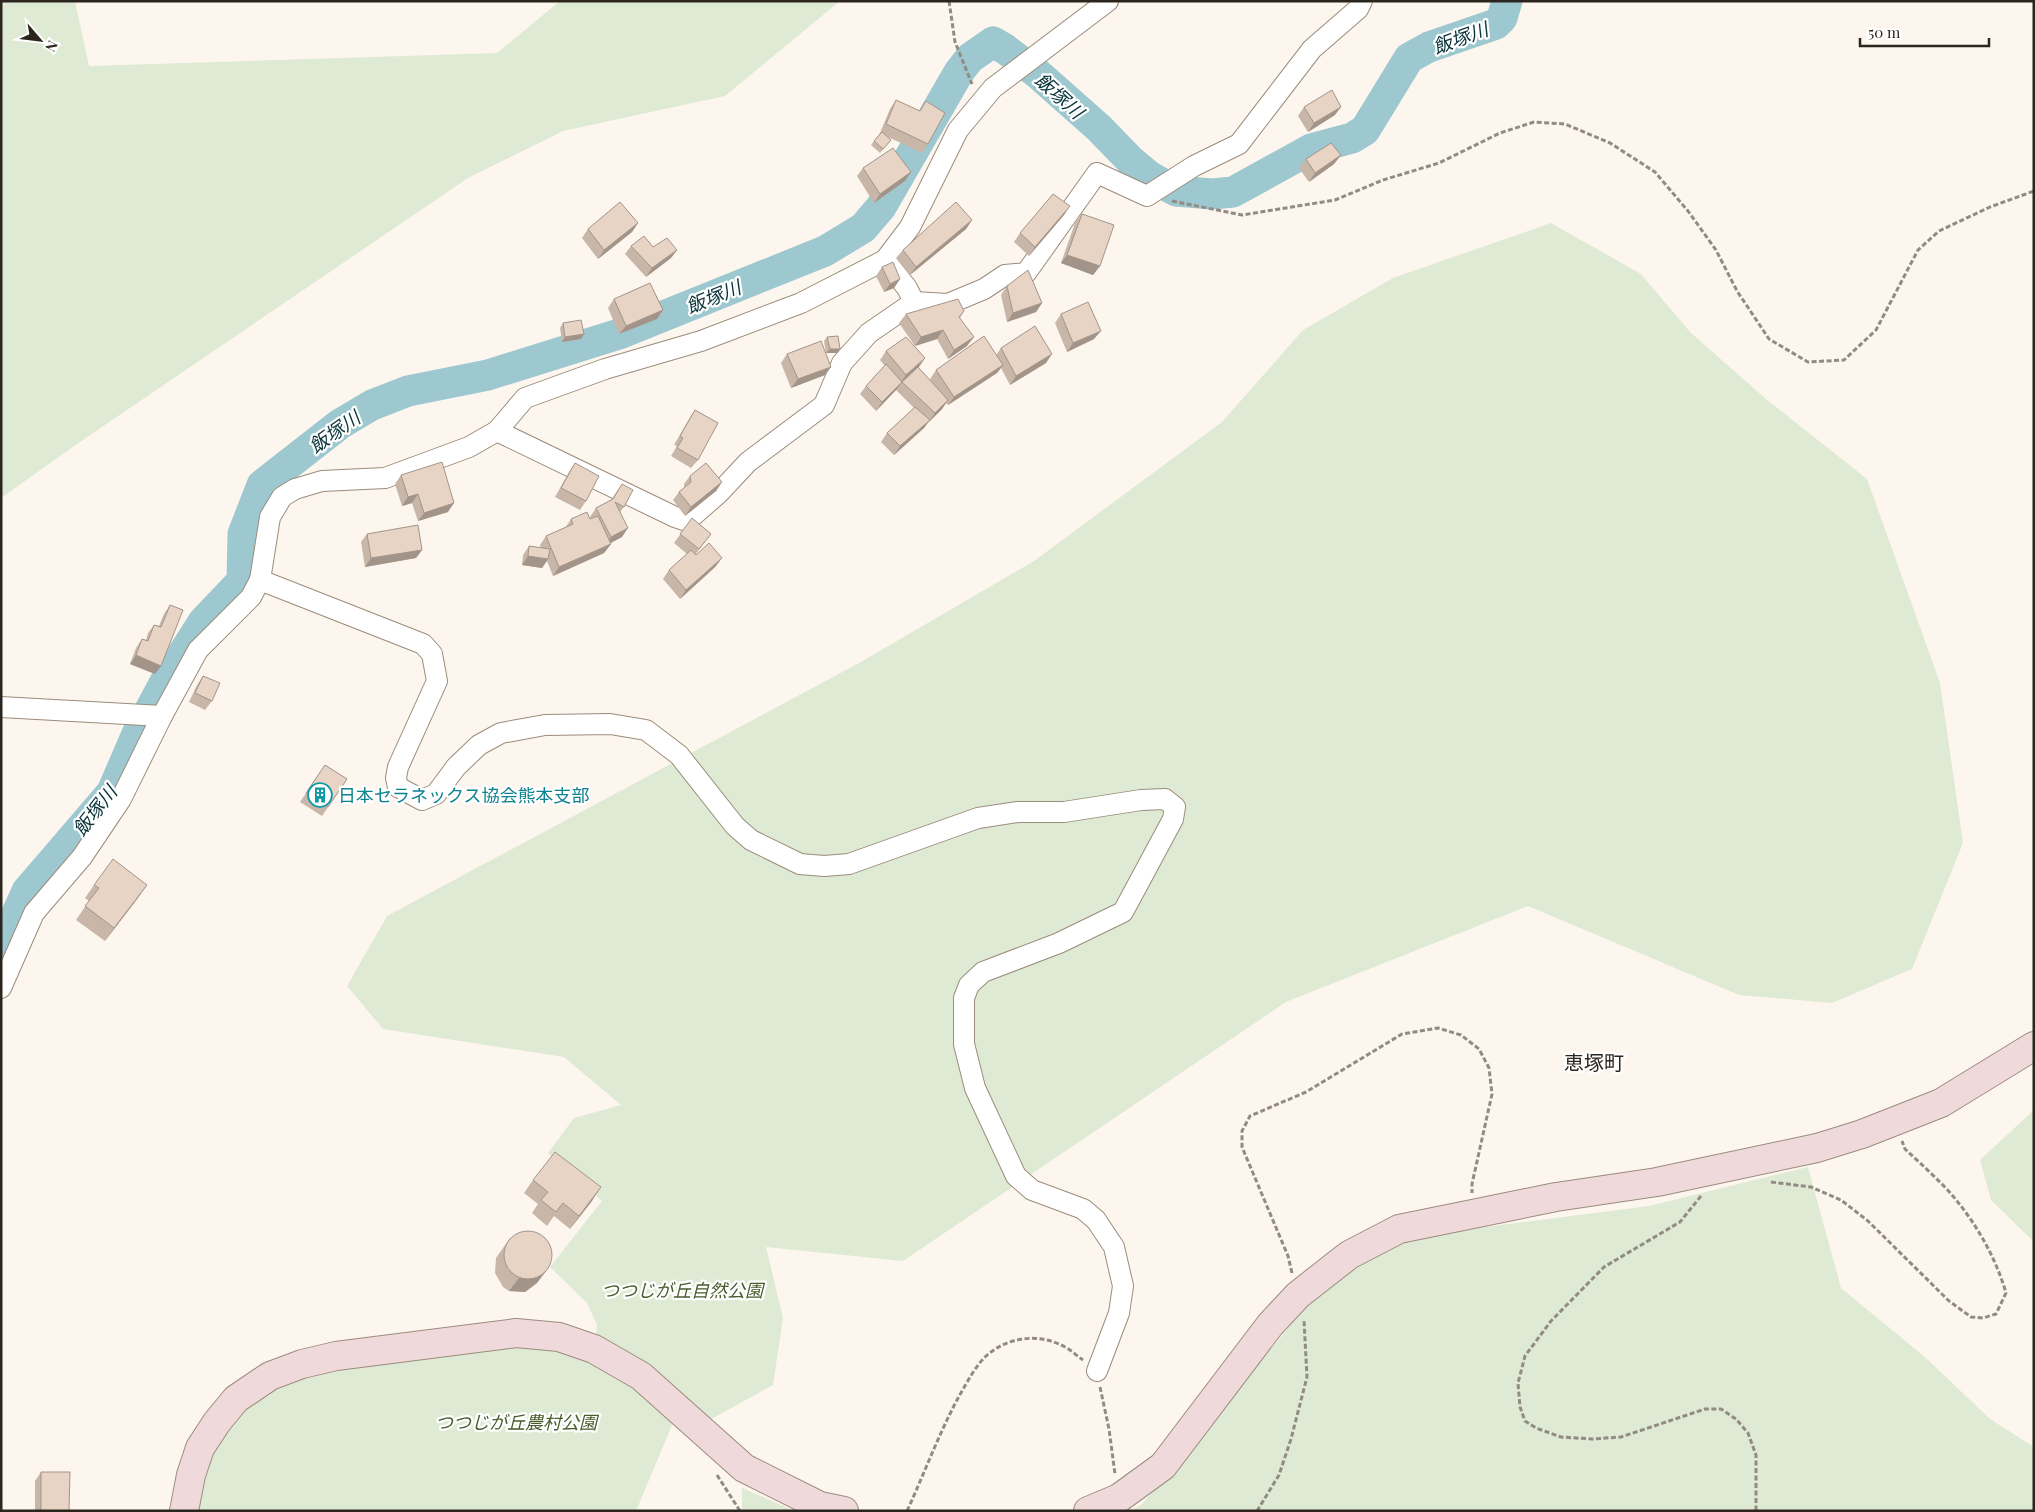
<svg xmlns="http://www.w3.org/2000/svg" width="2035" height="1512" viewBox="0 0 2035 1512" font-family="'Playfair Display','Noto Sans JP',serif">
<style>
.green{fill:#dfead4}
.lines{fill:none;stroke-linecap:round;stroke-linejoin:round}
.river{stroke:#9dc8d0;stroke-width:31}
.street-casing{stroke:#9b8c7b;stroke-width:22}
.secondary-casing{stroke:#9b8c7b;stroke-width:30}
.path{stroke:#928b84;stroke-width:3;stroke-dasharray:5 2.5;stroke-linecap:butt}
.street{stroke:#fff;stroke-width:20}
.secondary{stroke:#efd9db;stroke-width:28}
.wall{fill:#c8b6a9}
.shaded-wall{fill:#a29489}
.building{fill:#e8d4c4;stroke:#a29489}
.labels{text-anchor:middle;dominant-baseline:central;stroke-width:4.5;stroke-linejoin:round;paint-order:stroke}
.culture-label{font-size:18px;fill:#0d838f;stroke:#fff;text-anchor:start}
.park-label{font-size:18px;font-style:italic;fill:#495d2d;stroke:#fff}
.water-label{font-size:19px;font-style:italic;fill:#09343a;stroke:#fff}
.quarter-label{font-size:20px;fill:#2b251e;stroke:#fff}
</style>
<rect width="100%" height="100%" fill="#fdf6ef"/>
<!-- green -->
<g class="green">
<polygon points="1,1 75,1 89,66 497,53 560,1 840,1 725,96 563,131 468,178 77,444 1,498"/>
<polygon points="1551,223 1641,274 1690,332 1766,399 1867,479 1940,683 1963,843 1912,969 1832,1003 1739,995 1528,906 1286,1002 903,1261 766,1247 783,1318 773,1385 697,1427 678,1411 636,1511 184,1511 191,1475 270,1376 516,1333 594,1349 597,1325 587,1303 550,1267 602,1201 548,1153 574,1118 621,1105 564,1057 383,1029 347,986 387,916 859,663 1034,561 1222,422 1303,330 1393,278"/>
<polygon points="2034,1110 2034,1242 1991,1200 1980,1160"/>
<polygon points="1808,1167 1841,1288 1926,1358 1990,1419 2034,1447 2034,1511 1130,1511 1142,1504 1315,1296 1399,1238 1649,1206"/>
<polygon points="742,1488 795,1511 742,1511"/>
</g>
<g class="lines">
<!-- river -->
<polyline class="river" points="1,949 27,891 112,792 137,734 166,680 203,622 242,581 243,534 262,485 340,424 372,405 408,391 488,375 619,334 825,251 863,228 881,207 959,72 970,58 993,42 1005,49 1038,74 1099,128 1131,161 1149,176 1176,191 1212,194 1233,192 1311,149 1352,138 1365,130 1409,58 1429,47 1496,24 1502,18 1507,1"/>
<!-- street casing -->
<g class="street-casing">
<g id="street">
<polyline points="885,260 907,288 914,302"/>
<polyline points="497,431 675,517 687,521 719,493 748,462 824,405 842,363 869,333 914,302 948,304 984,289 1005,275 1026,273 1097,173 1147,196 1194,166 1239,144 1312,49 1358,9 1362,1"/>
<polyline points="260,580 423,644 432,654 437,681 398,767 396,778 398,787 422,800 436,794 456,767 479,745 501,733 545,725 610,724 646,730 679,755 735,826 751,840 800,864 824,866 849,864 978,818 1018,812 1064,812 1141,800 1165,799 1175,807 1173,819 1123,912 1059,943 983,972 969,985 964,998 964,1044 975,1088 1016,1176 1032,1190 1083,1209 1096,1220 1114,1247 1123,1286 1119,1313 1097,1371"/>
<polyline points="1,707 162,716"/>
<polyline points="1,988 34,913 82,857 121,799 162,716 198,650 251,597 260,580 270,517 282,497 295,489 322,481 385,478 469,447 497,431 525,398 605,369 701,341 801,303 885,260 910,227 958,130 993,88 1108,1"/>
</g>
</g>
<!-- secondary casing -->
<g class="secondary-casing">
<g id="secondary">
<polyline points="184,1511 191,1475 200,1448 217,1422 236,1399 270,1376 302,1364 336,1356 516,1333 559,1337 594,1349 641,1376 744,1468 820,1506 844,1511"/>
<polyline points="1088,1511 1119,1498 1163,1466 1270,1325 1298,1295 1349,1255 1399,1229 1556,1197 1657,1182 1817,1148 1862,1134 1941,1103 2034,1046"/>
</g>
</g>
<!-- path -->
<g class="path">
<polyline points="949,1 955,42 972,84"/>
<polyline points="1172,201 1242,215 1335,200 1383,180 1439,163 1500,133 1534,122 1565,124 1610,143 1655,172 1688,211 1716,250 1737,291 1769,339 1808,362 1844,360 1876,330 1918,250 1939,231 1990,207 2034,191"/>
<path d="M 1771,1182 L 1811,1187 L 1841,1200 L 1868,1221 L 1949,1301 L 1971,1317 L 1983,1318 L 1996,1314 L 2006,1293 C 1996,1258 1976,1223 1952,1195 C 1938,1179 1921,1164 1905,1149 L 1902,1141"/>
<polyline points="1701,1196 1680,1222 1604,1267 1551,1321 1525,1356 1518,1383 1520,1407 1525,1421 1536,1428 1561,1437 1592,1439 1621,1437 1705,1409 1721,1409 1736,1419 1748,1433 1756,1455 1756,1511"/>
<polyline points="1292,1273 1288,1256 1242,1147 1242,1131 1250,1116 1306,1092 1402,1034 1438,1028 1461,1035 1479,1049 1489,1068 1492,1094 1472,1184 1472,1193"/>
<polyline points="1100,1387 1109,1429 1115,1474"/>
<polyline points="717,1475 740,1511"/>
<path d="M 907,1511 C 924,1474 938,1436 957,1400 C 965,1386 973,1370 984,1358 C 1005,1337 1038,1332 1065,1347 C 1071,1350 1077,1356 1083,1360"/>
<polyline points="1257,1511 1279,1475 1291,1439 1307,1377 1304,1320"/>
</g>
<!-- street -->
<use href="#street" class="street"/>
<!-- secondary -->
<use href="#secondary" class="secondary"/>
</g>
<!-- wall -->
<g class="wall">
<polygon points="896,100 919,111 926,101 928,144 922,153 886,136 891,140 880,153 871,145 880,133 890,109"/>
<polygon points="1304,107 1335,115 1308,132 1298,116"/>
<polygon points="1341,155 1334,164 1309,182 1299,168 1306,159"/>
<polygon points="863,168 911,172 905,181 874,203 857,176"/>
<polygon points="1082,214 1100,266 1093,275 1061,263 1075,223"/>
<polygon points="1064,215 1029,256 1014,242 1020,233"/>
<polygon points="972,220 966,229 910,275 896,258 903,250"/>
<polygon points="638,223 632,232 598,259 582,238 588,229"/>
<polygon points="631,246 653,247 677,250 671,258 646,277 625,254"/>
<polygon points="882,267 900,279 894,288 884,292 876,276"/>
<polygon points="1007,286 1042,303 1036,312 1007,322 1001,295"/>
<polygon points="614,299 663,310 657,319 619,334 608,308"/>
<polygon points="964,311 960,318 967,346 948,359 937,339 915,346 899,323 906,314"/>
<polygon points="1061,314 1094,339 1067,352 1055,323"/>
<polygon points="563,323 581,339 562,342 560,328"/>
<polygon points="827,337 837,353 826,353 824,341"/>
<polygon points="1001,348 1046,363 1010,385 1001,368 997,373 948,405 946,403 942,409 929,422 928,422 924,428 894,455 881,442 887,433 914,408 896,390 876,411 860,394 866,386 885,366 880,360 886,351 918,367 932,382 930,379 936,370 996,355"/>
<polygon points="787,354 831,367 825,375 791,388 781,363"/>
<polygon points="695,410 698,460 691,468 671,456 677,446 674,445 689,419"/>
<polygon points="575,463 586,501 580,510 555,497 569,472"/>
<polygon points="401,475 448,512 418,521 412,503 402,506 395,484"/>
<polygon points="690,476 722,482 716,491 685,516 673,500 679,492 684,488 684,484"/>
<polygon points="622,484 624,507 620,512 622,537 610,543 611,544 604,553 553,576 547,561 542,568 522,565 523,555 529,546 541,548 540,545 546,536 566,527 571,519 591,519 590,517 596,508 611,500"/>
<polygon points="692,518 711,534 695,555 722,558 715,567 680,599 663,579 669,570 687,554 674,543"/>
<polygon points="367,534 422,550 416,558 365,567 361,542"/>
<polygon points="170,605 155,674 130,664 136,648 142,639 146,640 148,633 154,625 159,626 164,614"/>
<polygon points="203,676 212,701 205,710 189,702 197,685"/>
<polygon points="325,765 347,779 322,816 300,802"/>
<polygon points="94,885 147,885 105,941 76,920 89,901 85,898"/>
<polygon points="533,1180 592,1201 570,1229 554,1216 547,1226 532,1213 538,1204 524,1193"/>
<polygon points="510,1238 537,1283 525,1292 509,1291 503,1287 495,1273 496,1258"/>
<polygon points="41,1472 69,1511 35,1511 35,1481"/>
</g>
<!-- shaded-wall -->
<g class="shaded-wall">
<polygon points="1341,107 1335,115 1308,132 1314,123"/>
<polygon points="1341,155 1334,164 1309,182 1315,173"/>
<polygon points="911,172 905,181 874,203 880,194"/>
<polygon points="1070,206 1064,215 1029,256 1035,247"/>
<polygon points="972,220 966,229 910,275 916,267"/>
<polygon points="638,223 632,232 598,259 604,250"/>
<polygon points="677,250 671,258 646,277 652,268"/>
<polygon points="1067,255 1100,266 1093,275 1061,263"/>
<polygon points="900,279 894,288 884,292 890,284"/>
<polygon points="1042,303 1036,312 1007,322 1013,313"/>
<polygon points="663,310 657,319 619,334 626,326"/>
<polygon points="943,330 937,339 915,346 921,337"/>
<polygon points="1101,331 1094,339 1067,352 1073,343"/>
<polygon points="584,334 581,339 562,342 565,337"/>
<polygon points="974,337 967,346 948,359 954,350"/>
<polygon points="830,349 840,349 837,353 826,353"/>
<polygon points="1052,354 1046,363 1010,385 1016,376"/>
<polygon points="925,358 919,367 900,384 906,375"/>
<polygon points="1003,365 997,373 948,405 954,397"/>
<polygon points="831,367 825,375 791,388 798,379"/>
<polygon points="902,382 896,390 876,411 882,402"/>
<polygon points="948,400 942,409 929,422 935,413"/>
<polygon points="930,420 924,428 894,455 900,446"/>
<polygon points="722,482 716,491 685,516 691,507"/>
<polygon points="418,494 412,503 402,506 408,497"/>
<polygon points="454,503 448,512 418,521 424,513"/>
<polygon points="628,528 622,537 605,546 611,537"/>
<polygon points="611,544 604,553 553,576 559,567"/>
<polygon points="422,550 416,558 365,567 371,558"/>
<polygon points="528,556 548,559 542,568 522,565"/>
<polygon points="722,558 715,567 680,599 686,590"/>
<polygon points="136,655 161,666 155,674 130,664"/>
<polygon points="147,885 138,898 105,941 114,928"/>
<polygon points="601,1187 592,1201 570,1229 579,1216"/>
<polygon points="547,1270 537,1283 525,1292 509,1291 519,1278"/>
</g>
<!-- building -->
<g class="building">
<polygon points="1332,90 1341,107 1314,123 1304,107"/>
<polygon points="896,100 920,111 926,101 945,113 928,144 886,124"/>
<polygon points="882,132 891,140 883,149 874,141"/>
<polygon points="1331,143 1341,155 1315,173 1306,159"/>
<polygon points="893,148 911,172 880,194 863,168"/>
<polygon points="1053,194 1070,206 1035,247 1020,233"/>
<polygon points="620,202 638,223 604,250 588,229"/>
<polygon points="956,202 972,220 916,267 903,250"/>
<polygon points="1082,214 1114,225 1100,266 1067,255"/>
<polygon points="644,236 653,247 667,238 677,250 652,268 631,246"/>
<polygon points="893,262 900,279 890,284 882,267"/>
<polygon points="1028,270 1042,303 1013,313 1007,286"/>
<polygon points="650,283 663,310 626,326 614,299"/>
<polygon points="958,299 964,311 959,317 974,337 954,350 943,330 921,337 906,314"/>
<polygon points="1088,302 1101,331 1073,343 1061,314"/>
<polygon points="581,320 584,334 565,337 563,323"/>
<polygon points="1035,326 1052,354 1016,376 1001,348"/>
<polygon points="838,336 840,349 830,349 827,337"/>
<polygon points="984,336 1003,365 954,397 936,370"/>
<polygon points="906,337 925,358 906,375 886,351"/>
<polygon points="821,341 831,367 798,379 787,354"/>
<polygon points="886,364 902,382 918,367 948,400 935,413 902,382 882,402 866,386"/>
<polygon points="915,407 930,420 900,446 887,433"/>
<polygon points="695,410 718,423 698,460 677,448 683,438 680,436"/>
<polygon points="442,462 454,503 424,513 418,494 408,497 401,475"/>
<polygon points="575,463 599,476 586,501 561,488"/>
<polygon points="706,463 722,482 691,507 679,492 691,482 690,476"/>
<polygon points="622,484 633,490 624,507 615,502 628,528 611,537 596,508 613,499"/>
<polygon points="587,512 590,519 598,516 611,544 559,567 546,536 573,524 571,519"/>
<polygon points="692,518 711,534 699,549 680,534"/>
<polygon points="418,525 422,550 371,558 367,534"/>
<polygon points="709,543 722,558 686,590 669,570 691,550 696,555"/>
<polygon points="529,546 550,549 548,559 528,556"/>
<polygon points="170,605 183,610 161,666 136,655 142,639 148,641 154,625 161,627"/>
<polygon points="203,676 220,683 212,701 195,693"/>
<polygon points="325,765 347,779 328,807 306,793"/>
<polygon points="113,859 147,885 114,928 85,906 99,888 94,885"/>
<polygon points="555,1152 601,1187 579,1216 563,1203 556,1212 541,1200 548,1192 533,1180"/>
<circle cx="528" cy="1255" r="24"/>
<polygon points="41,1472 70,1472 69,1511 41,1511"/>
</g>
<!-- icons -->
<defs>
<g id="building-ring" transform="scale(1.25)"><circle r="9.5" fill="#fff" stroke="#0f9aa8" stroke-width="1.5"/><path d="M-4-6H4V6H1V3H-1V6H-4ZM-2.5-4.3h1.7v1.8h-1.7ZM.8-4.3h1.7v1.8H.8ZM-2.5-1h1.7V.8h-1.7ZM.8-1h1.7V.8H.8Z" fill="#0f9aa8"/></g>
</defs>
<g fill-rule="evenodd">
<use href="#building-ring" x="320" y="795"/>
</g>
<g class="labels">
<!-- culture labels -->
<g class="culture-label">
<text x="338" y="795">日本セラネックス協会熊本支部</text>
</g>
<!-- park labels -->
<g class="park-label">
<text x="682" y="1290">つつじが丘自然公園</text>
<text x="516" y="1422">つつじが丘農村公園</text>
</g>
<!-- water labels -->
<g class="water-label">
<text transform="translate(1460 37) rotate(-20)">飯塚川</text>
<text transform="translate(1060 95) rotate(42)">飯塚川</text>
<text transform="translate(713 296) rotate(-22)">飯塚川</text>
<text transform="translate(334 431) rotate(-35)">飯塚川</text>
<text transform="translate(94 810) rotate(-52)">飯塚川</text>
</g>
<!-- quarter labels -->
<g class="quarter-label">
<text x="1594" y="1061">恵塚町</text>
</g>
</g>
<!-- border -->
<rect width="2035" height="1512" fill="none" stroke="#2b251e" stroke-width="5"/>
<!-- north arrow -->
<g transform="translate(40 40) rotate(118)" stroke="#ffffff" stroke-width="4" paint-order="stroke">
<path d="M0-4L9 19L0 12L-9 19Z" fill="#2b251e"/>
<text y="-8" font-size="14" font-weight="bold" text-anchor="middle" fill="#2b251e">N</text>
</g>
<!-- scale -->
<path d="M1860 38v8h129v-8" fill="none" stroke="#2b251e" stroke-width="2.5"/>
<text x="1868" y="38" font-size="15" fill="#2b251e" stroke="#ffffff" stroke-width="4" paint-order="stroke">50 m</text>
</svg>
